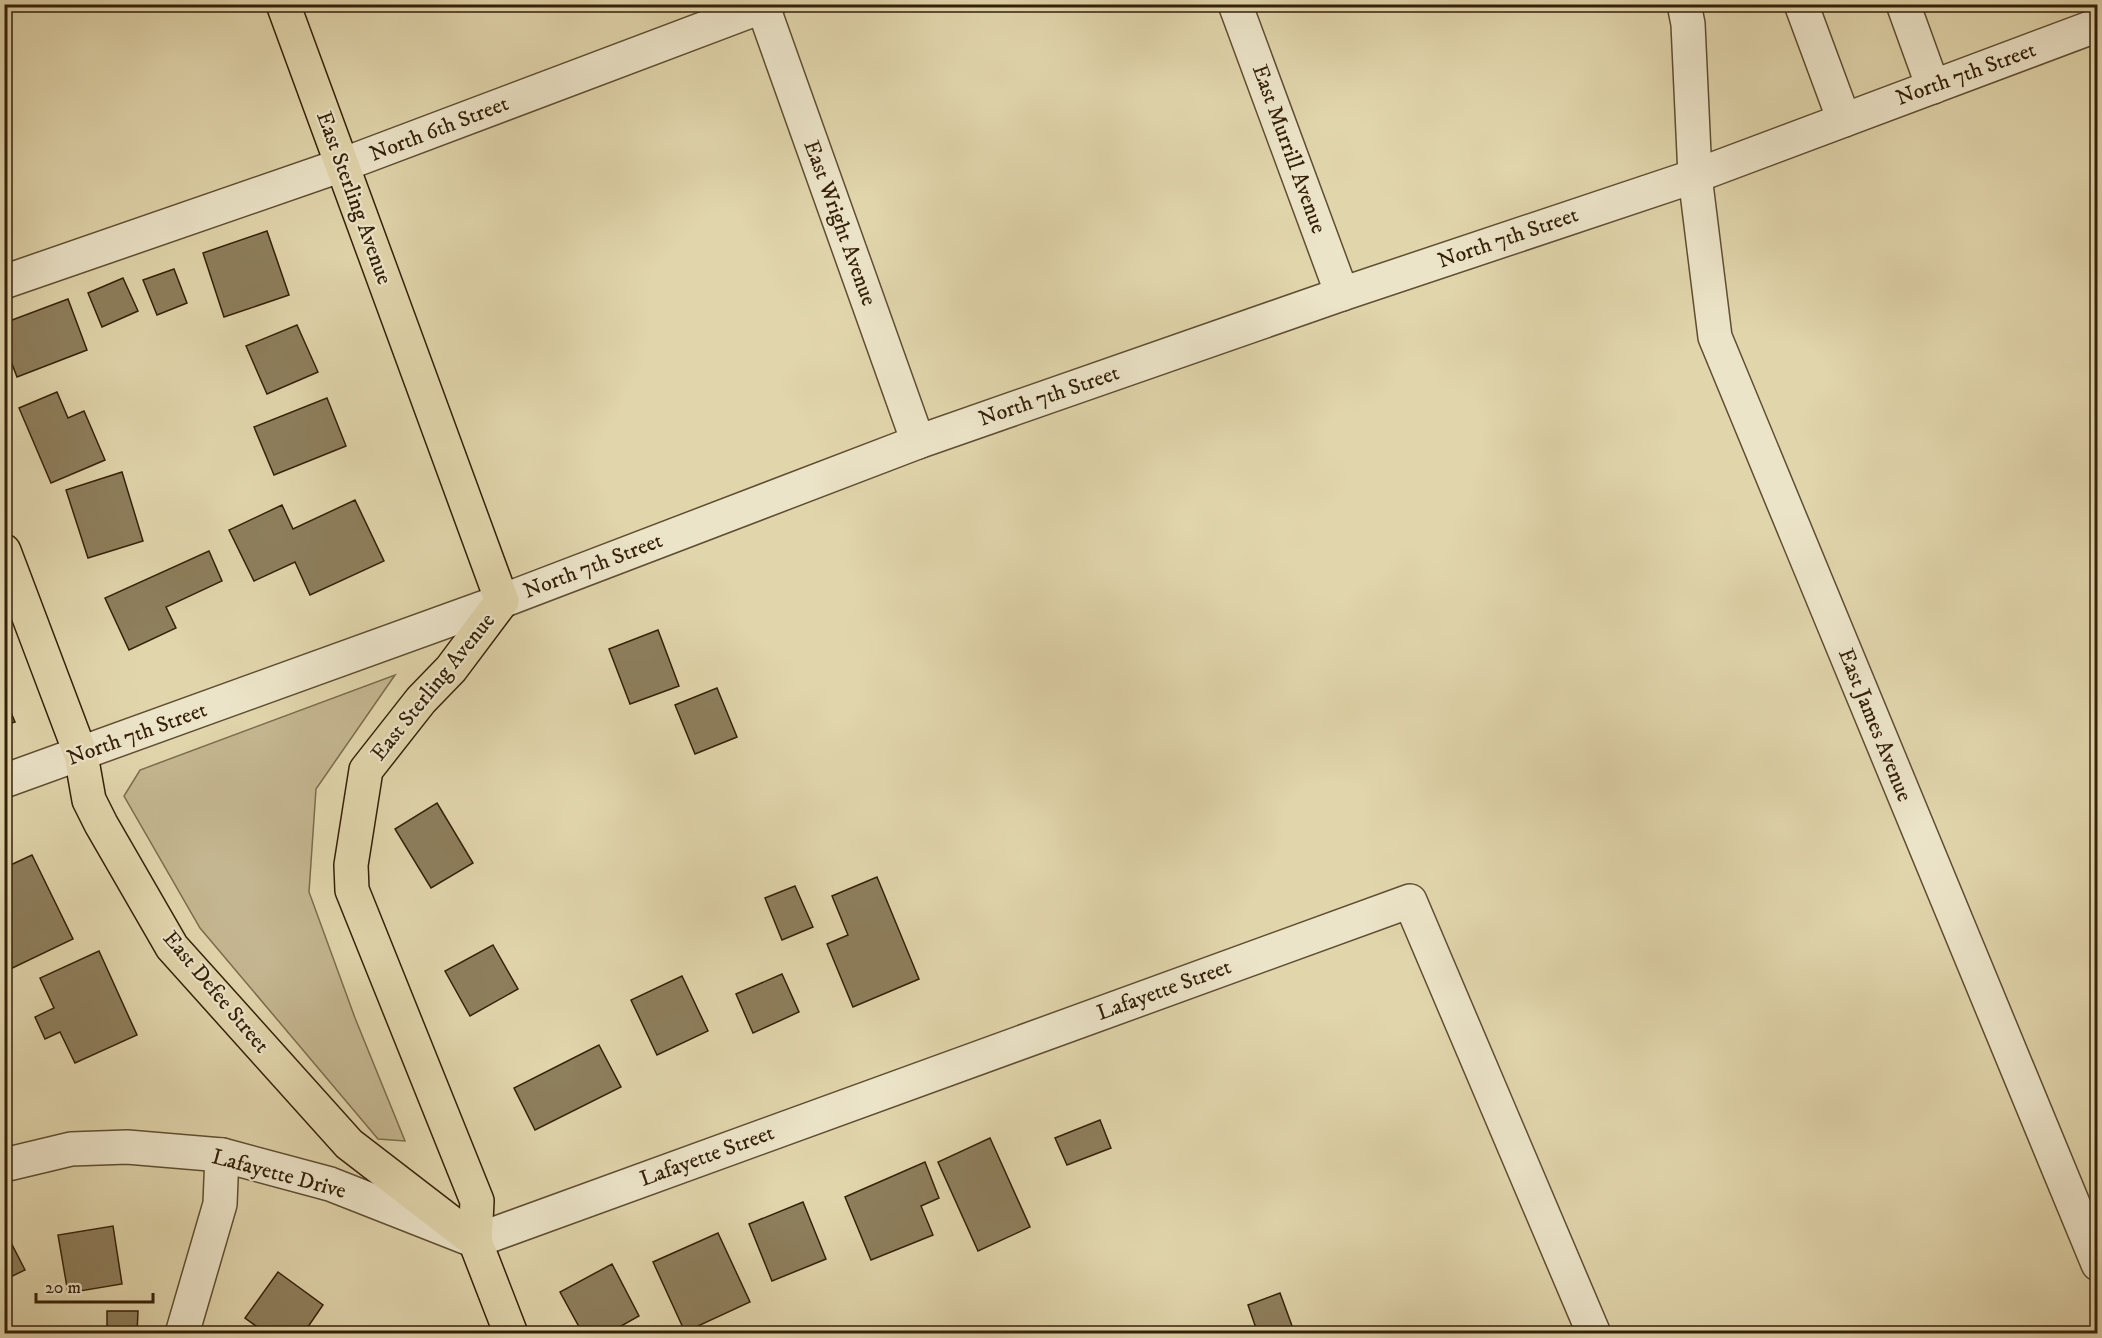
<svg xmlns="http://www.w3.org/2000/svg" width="2102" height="1338" viewBox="0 0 2102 1338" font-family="'IM FELL DW Pica',serif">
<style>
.green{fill:#c4b690;stroke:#7c6c4c;stroke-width:1.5}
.building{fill:#8e7f5d;stroke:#342108;stroke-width:1.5}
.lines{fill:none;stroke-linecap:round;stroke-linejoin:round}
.minor-casing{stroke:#5f4e31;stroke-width:36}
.major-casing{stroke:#342108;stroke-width:36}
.minor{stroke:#ece4c9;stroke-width:33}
.major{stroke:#e1d5ac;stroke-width:33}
.labels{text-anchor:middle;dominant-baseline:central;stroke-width:4.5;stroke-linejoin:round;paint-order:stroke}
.street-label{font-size:22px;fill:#342108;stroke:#ece4c9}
</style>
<rect width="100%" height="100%" fill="#e1d5ac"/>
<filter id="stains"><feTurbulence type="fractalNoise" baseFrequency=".00333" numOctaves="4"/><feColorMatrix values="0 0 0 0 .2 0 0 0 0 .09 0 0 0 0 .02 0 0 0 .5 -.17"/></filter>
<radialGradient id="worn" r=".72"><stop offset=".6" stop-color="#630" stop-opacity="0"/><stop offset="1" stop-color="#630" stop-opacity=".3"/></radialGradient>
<!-- green -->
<polygon class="green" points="395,675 316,789 309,892 355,1018 405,1141 378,1139 200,928 124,796 140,770"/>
<!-- building -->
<g class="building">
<polygon points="267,231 289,295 224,317 203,253"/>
<polygon points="174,269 187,303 157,315 143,280"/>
<polygon points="123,278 138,311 102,327 88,293"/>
<polygon points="68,299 87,350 17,377 4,343 4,323"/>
<polygon points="297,325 318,372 267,394 246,346"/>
<polygon points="57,392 68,418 84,411 105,460 51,483 19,408"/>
<polygon points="327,398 346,446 274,475 254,427"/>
<polygon points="122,472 143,541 88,558 66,490"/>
<polygon points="355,500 384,561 310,595 295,562 254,581 229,530 282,505 293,529"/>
<polygon points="209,551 222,581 166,607 176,628 129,650 105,598"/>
<polygon points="658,630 679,686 630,704 609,649"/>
<polygon points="717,688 737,737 695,754 675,705"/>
<polygon points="4,696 15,722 4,725"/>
<polygon points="437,803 473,863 431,888 395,829"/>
<polygon points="32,855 73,939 4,972 4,868"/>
<polygon points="877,877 919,979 853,1007 827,944 848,935 832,896"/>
<polygon points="795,886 813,927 782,940 765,898"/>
<polygon points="493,945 518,989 470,1016 445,971"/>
<polygon points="99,951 137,1035 75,1063 60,1032 45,1039 35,1017 54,1008 40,978"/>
<polygon points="782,974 799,1012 753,1033 736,994"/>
<polygon points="682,976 708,1031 657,1055 631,1000"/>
<polygon points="4,1040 11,1058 4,1060"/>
<polygon points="599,1045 621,1087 535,1130 514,1088"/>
<polygon points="1100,1120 1111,1148 1067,1165 1055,1138"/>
<polygon points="990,1138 1030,1227 978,1251 938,1162"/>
<polygon points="925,1162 939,1198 921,1206 933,1235 871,1260 845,1197"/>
<polygon points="803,1202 826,1259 772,1281 749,1224"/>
<polygon points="113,1226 122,1284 68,1293 58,1235"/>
<polygon points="4,1229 25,1270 4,1280"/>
<polygon points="718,1233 750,1302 685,1332 653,1262"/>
<polygon points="612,1264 639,1316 607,1334 583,1334 560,1292"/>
<polygon points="278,1272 323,1305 303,1334 267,1334 245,1318"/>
<polygon points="1280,1293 1295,1334 1258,1334 1248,1305"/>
<polygon points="107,1311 138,1311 137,1334 107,1334"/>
</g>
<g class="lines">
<!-- minor casing -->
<g class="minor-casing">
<g id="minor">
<polyline points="762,4 918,442"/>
<polyline points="1235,4 1342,294"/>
<polyline points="1684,4 1688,24 1695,176 1715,337 2098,1264"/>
<polyline points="1801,4 1844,120"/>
<polyline points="1903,4 1933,87"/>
<polyline points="4,282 342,165 769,4"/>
<polyline points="4,781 502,601 918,442 1342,294 1695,176 2098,25"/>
<polyline points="4,1165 71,1149 127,1147 222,1155 330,1184 475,1241 1410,901 1594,1334"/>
<polyline points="182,1334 220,1204 222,1155"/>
</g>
</g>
<!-- major casing -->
<g class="major-casing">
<g id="major">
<polyline points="283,4 502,601 451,669 421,700 366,770 351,865 352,890 477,1201 475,1241"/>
<polyline points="4,551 81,755 89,800 101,824 172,947 349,1144 475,1241 511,1334"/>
</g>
</g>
<!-- minor -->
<use href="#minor" class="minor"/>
<!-- major -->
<use href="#major" class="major"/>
</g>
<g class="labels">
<!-- street labels -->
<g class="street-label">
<text transform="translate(1966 74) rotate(-20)">North 7th Street</text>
<text transform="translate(439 129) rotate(-21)">North 6th Street</text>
<text transform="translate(1289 149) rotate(70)">East Murrill Avenue</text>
<text transform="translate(354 198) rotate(70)">East Sterling Avenue</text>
<text transform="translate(840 223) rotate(70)">East Wright Avenue</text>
<text transform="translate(1508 238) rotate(-19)">North 7th Street</text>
<text transform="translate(1049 396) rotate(-19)">North 7th Street</text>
<text transform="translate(593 566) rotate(-21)">North 7th Street</text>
<text transform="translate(433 687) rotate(-51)">East Sterling Avenue</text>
<text transform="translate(1875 725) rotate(68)">East James Avenue</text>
<text transform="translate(137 734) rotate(-20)">North 7th Street</text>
<text transform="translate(1164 990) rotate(-20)">Lafayette Street</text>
<text transform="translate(216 992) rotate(50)">East Defee Street</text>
<text transform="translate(707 1156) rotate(-20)">Lafayette Street</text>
<text transform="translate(279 1174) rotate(15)">Lafayette Drive</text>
</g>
</g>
<!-- margin -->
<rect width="2102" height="1338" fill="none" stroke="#e1d5ac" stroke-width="24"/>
<rect x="6" y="6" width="2090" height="1326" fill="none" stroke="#342108" stroke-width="3"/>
<rect x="12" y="12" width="2078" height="1314" fill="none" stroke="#342108" stroke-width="1.5"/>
<!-- scale -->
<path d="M36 1293v9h117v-9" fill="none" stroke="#342108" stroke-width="3"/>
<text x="45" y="1293" font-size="18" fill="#342108" stroke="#ece4c9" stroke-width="4.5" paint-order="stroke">20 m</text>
<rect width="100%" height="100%" filter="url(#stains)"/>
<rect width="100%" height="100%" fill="url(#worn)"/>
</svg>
